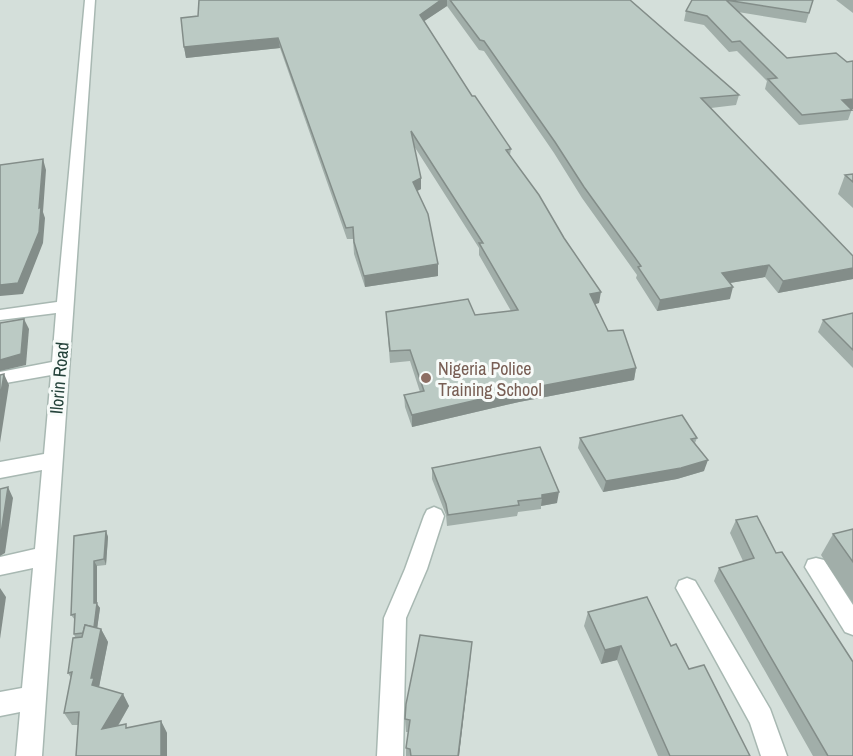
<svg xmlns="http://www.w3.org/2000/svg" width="853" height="756" viewBox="0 0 853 756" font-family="'Archivo Narrow',sans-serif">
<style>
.built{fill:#d4dfda}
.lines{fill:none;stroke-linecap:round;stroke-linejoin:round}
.minor-casing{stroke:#a8b8b2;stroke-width:3}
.minor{fill:#fff;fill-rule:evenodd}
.wall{fill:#a1aea9}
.shaded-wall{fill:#838d89}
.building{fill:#bbcac4;stroke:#838d89;stroke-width:1.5}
.education-dot{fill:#8d6e63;stroke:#f7fbf9;stroke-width:2}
.labels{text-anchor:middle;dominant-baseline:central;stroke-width:6;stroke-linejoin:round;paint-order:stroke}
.education-label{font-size:18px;fill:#785e54;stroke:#f7fbf9;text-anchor:start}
.street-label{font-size:18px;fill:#24423a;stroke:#f7fbf9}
</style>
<rect width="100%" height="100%" fill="#e6efeb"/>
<!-- built -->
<rect class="built" x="0" y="0" width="853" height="756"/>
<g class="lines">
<!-- minor casing -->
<g class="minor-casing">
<g id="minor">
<polygon points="85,0 95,0 42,756 16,756 20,712 0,716 0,692 22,688 33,568 0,575 0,557 35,549 42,470 0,478 0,462 44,454 51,375 0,384 0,372 52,362 56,313 0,320 0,310 57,302"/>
<polygon points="434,507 441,510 444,516 427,569 406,618 403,756 377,756 384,618 405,569 424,516 427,510"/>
<polygon points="816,558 824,560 853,605 853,635 845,632 805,567 808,560"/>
<polygon points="687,578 695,581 770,709 787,756 761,756 750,723 676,588 679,581"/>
</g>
</g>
<!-- minor -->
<use href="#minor" class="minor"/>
</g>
<!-- wall -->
<g class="wall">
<polygon points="199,0 630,0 739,95 736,105 711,108 853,256 853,279 778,293 765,277 730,283 730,299 657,311 636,278 637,275 582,198 554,153 484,51 479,50 447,6 424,21 472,96 511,149 510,155 599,303 595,304 608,331 636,368 634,380 519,402 412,427 405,407 404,395 420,392 410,361 390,363 386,312 475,315 511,311 479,255 479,248 414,146 421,178 421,189 417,191 438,276 365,287 354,254 353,239 347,239 280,48 186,58 184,47 198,16"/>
<polygon points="692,0 813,0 806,23 738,12 787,58 847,62 853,61 853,109 852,109 848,120 799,125 765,89 767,81 737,51 729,52 704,25 684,21 686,11"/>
<polygon points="836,0 853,0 853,13"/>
<polygon points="853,174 853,208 838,194 845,175"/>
<polygon points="853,313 853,368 818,332 823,320"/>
<polygon points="580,438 697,438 695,443 704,471 677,479 603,492 578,448"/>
<polygon points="540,447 557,503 541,506 541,509 518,512 517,516 447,526 446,515 432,479 432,468"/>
<polygon points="736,520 853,756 813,756 714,581 719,568 743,561 730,533"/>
<polygon points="853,529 853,603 821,555 833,534"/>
<polygon points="106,531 108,537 106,565 97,566 97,604 100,608 97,628 101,629 108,642 99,687 123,694 129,706 118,726 128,728 161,721 167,733 78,725 72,725 64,713 71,678 68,673 75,637 74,634 75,620 71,615"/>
<polygon points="588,612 671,646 689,669 750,756 658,756 617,660 601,664 584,626"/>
<polygon points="471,655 459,756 406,756 406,748 408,732 406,732 405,719"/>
</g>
<!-- shaded-wall -->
<g class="shaded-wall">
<polygon points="441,0 447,0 447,6 420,24 420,15"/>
<polygon points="278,38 280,48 186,58 184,47"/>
<polygon points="853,99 853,109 838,111 842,100"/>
<polygon points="43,159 46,170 43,212 45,218 43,243 23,294 0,296 0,285 39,208"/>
<polygon points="421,178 421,189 413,193 413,182"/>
<polygon points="438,264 438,276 365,287 364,276"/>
<polygon points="769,265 765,277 718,285 722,273"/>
<polygon points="853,268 853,279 778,293 783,281"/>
<polygon points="733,287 730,299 657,311 660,300"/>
<polygon points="601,292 599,303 588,306 590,294"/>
<polygon points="24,319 29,329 26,365 0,371 0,360"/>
<polygon points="636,368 634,380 519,402 412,427 412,415 520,390"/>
<polygon points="4,374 9,385 0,443 0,399"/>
<polygon points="708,460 704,471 677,479 603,492 606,481"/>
<polygon points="8,487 13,498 5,553 0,556 0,540"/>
<polygon points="559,492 557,503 541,506 542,498 542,495"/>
<polygon points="106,531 108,537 106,565 104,559"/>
<polygon points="94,561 97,566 97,604 100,608 96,637 93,631 94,603"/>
<polygon points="0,588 6,597 0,639"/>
<polygon points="101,629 108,642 99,687 92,685 91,678"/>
<polygon points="472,642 459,756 458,756"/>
<polygon points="621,646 617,660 601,664 605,650"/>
<polygon points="123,694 129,706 109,741 102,729"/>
<polygon points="161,721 167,733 167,756 161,756"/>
</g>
<!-- building -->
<g class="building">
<polygon points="199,0 441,0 420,15 472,96 475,96 511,149 506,150 539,195 564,238 601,292 590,294 608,331 623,330 636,368 520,390 412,415 404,395 424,391 410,350 390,351 386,312 468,299 475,315 518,310 479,243 483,243 411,131 421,178 413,182 428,214 438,264 364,276 354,242 353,227 346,228 278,38 184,47 181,18 198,16"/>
<polygon points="450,0 630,0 739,95 701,98 853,256 853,268 783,281 769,265 722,273 733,287 660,300 638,267 641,266 584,187 555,142 484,41 480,40"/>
<polygon points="692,0 813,0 809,13 726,0 787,58 836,53 847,62 853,61 853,99 842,100 852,110 802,115 768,79 777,78 740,41 732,42 707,16 686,11"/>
<polygon points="43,159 39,208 41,207 39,232 18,283 0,285 0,165"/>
<polygon points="853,174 853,182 845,175"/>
<polygon points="853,313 853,350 823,320"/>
<polygon points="24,319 21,354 0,360 0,323"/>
<polygon points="4,374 0,399 0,375"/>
<polygon points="682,415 697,438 691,439 708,460 681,468 606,481 580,438"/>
<polygon points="540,447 559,492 542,495 542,498 518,501 519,505 448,515 446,504 432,468"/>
<polygon points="8,487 0,540 0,489"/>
<polygon points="757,516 776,553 782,552 853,662 853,756 828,756 719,568 754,558 736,520"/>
<polygon points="853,529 853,562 833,534"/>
<polygon points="106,531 104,559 94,561 94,603 97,603 94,627 85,625 83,633 74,634 75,614 71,615 74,536"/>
<polygon points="647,597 671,646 676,644 689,669 704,665 750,756 670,756 621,646 605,650 588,612"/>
<polygon points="85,625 101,629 91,678 94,678 92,685 123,694 102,729 126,724 126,728 161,721 161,756 76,756 79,712 64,713 72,672 68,673 73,638 82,637"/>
<polygon points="420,635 472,642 458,756 411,756 410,749 406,748 410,720 405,719 406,704"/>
</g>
<!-- markers -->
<circle class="education-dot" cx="426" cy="378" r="6"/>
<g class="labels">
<!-- education labels -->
<g class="education-label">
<text x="438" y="368">Nigeria Police<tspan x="438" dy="21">Training School</tspan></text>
</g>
<!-- street labels -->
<g class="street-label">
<text transform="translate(59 378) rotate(-85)">Ilorin Road</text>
</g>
</g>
</svg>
